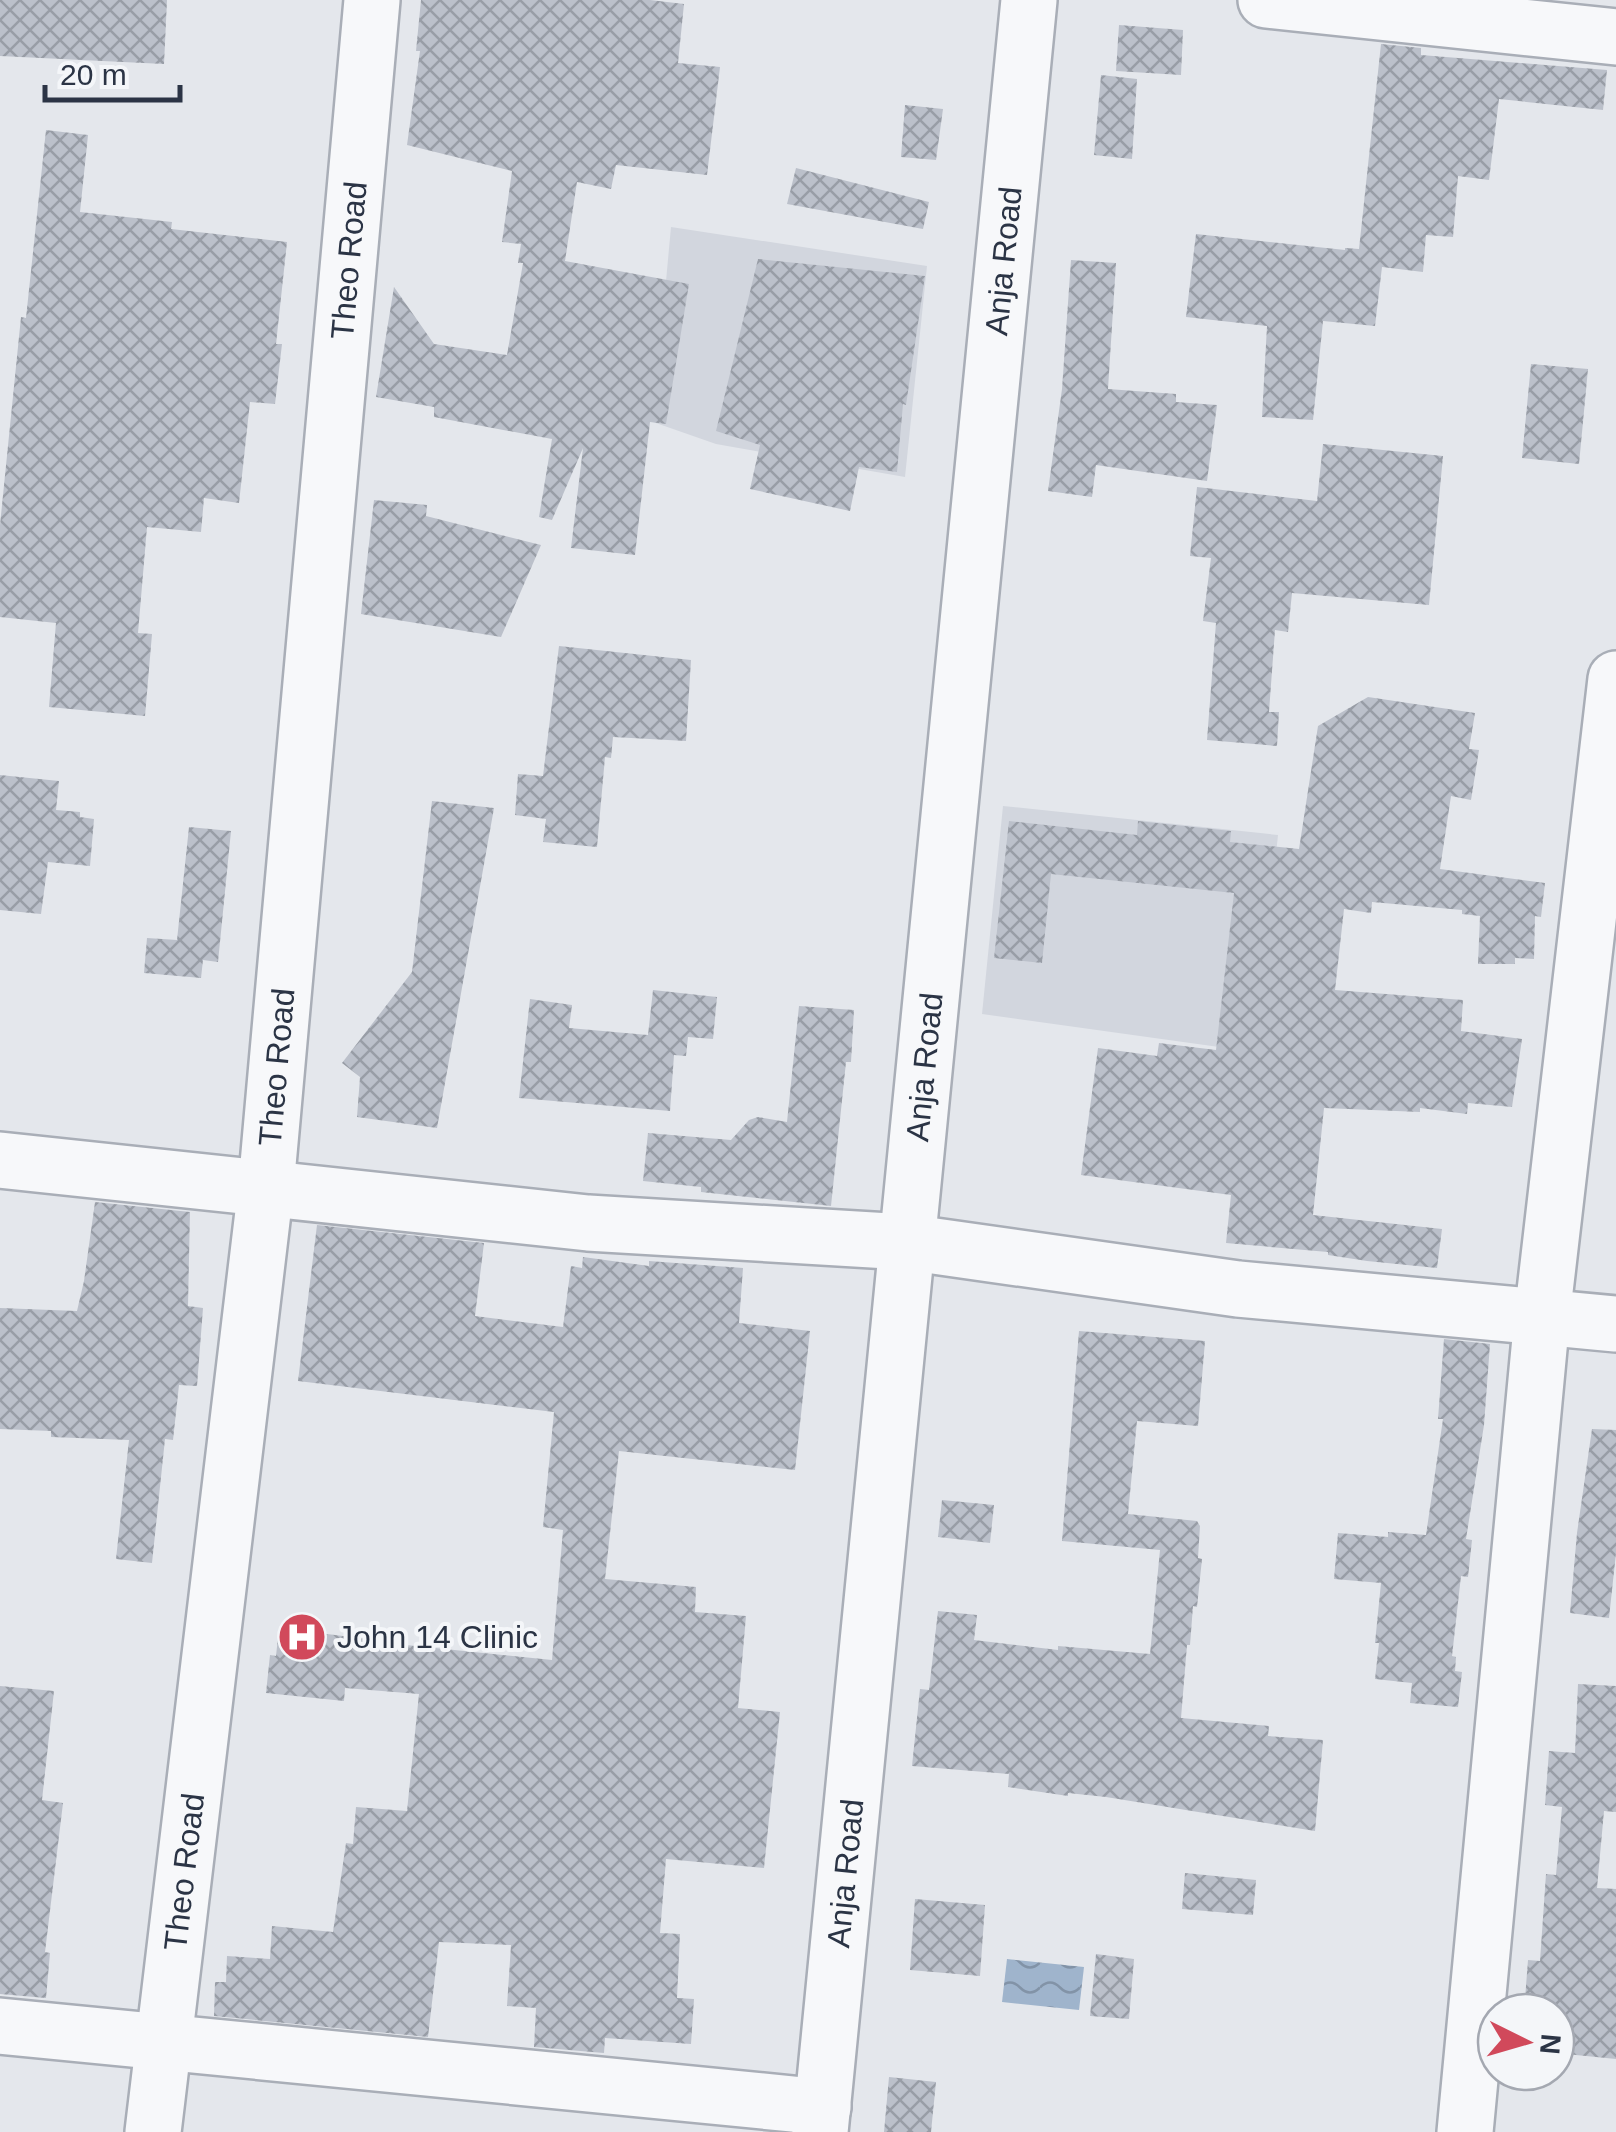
<svg xmlns="http://www.w3.org/2000/svg" width="1616" height="2132" viewBox="0 0 1616 2132" font-family="Helvetica,sans-serif">
<style>
.built{fill:#d2d6de}
.water{fill:url(#water-waves)}
.building{fill:url(#building-cross-hatch)}
.lines{fill:none;stroke-linecap:round;stroke-linejoin:round}
.minor-casing{stroke:#a9aeb7;stroke-width:60}
.minor{stroke:#f7f8fa;stroke-width:55}
.labels{text-anchor:middle;dominant-baseline:central;stroke-width:8;stroke-linejoin:round;paint-order:stroke}
.street-label{font-size:32px;fill:#2b3445;stroke:#f4f6f9}
.poi-label{font-size:32px;fill:#2b3445;stroke:#f4f6f9;text-anchor:start}
</style>
<defs>
<pattern id="water-waves" width="16" height="10" patternUnits="userSpaceOnUse" patternTransform="scale(2.5)"><rect width="16" height="10" fill="#9fb4cc"/><path d="M0 5q4-4 8 0t8 0" fill="none" stroke="#8293a7"/></pattern>
<pattern id="building-cross-hatch" width="8" height="8" patternUnits="userSpaceOnUse" patternTransform="scale(2.5)"><rect width="8" height="8" fill="#bbc0ca"/><path d="M0 0l8 8M0 8l8-8" fill="none" stroke="#989da6"/></pattern>
</defs>
<rect width="100%" height="100%" fill="#e4e7ec"/>
<!-- built -->
<g class="built">
<polygon points="671,227 927,266 905,477 716,444 653,422"/>
<polygon points="1003,806 1278,835 1255,1052 982,1014"/>
</g>
<!-- water -->
<polygon class="water" points="1007,1959 1084,1967 1079,2010 1002,2002"/>
<!-- building -->
<g class="building">
<polygon points="0,0 167,0 164,64 0,56"/>
<polygon points="421,0 650,0 684,4 678,63 720,67 707,175 616,165 611,189 577,182 565,261 689,284 666,424 650,422 635,555 571,548 583,448 552,520 539,517 552,439 434,417 434,407 376,397 394,287 434,344 507,355 523,263 518,263 521,244 502,242 512,171 407,145 420,51 416,51"/>
<polygon points="1119,25 1183,30 1181,75 1116,71"/>
<polygon points="1381,44 1421,48 1421,55 1607,70 1603,110 1499,99 1489,180 1458,176 1453,237 1426,235 1423,272 1382,267 1375,326 1323,321 1313,420 1262,417 1267,326 1186,317 1196,234 1345,250 1345,248 1359,249"/>
<polygon points="1101,75 1137,79 1132,159 1094,155"/>
<polygon points="905,105 943,109 936,160 901,157"/>
<polygon points="46,130 88,135 80,212 172,222 171,229 287,242 276,344 282,344 275,404 250,402 239,503 204,498 201,532 147,527 138,633 152,634 145,716 49,707 56,623 0,617 0,525 21,317 26,318"/>
<polygon points="796,168 929,202 923,229 787,204"/>
<polygon points="758,259 925,276 906,405 903,404 897,472 859,467 850,511 750,489 760,445 716,431"/>
<polygon points="1071,260 1116,263 1108,389 1176,394 1176,402 1217,405 1207,481 1096,465 1092,497 1048,491 1062,389"/>
<polygon points="1531,364 1588,369 1579,464 1522,458"/>
<polygon points="1323,444 1443,456 1429,605 1292,593 1288,632 1275,630 1269,712 1279,712 1277,746 1207,740 1216,623 1203,621 1211,558 1190,556 1197,487 1317,501"/>
<polygon points="374,500 427,505 426,516 541,545 501,637 361,614"/>
<polygon points="559,646 691,660 686,741 613,737 611,758 605,757 597,847 543,842 546,819 515,815 518,774 543,776"/>
<polygon points="1368,697 1475,713 1469,749 1479,750 1471,800 1451,796 1440,869 1545,883 1541,917 1535,916 1534,959 1515,958 1515,964 1478,964 1480,916 1462,914 1462,910 1372,902 1371,913 1344,909 1335,990 1463,1000 1461,1031 1522,1039 1512,1107 1468,1103 1467,1114 1420,1108 1420,1112 1324,1108 1313,1215 1442,1229 1437,1268 1367,1261 1328,1255 1328,1252 1226,1243 1231,1195 1081,1175 1098,1048 1157,1056 1159,1043 1216,1050 1234,893 1051,874 1042,963 994,958 1009,821 1137,835 1138,821 1231,831 1230,842 1299,849 1318,726"/>
<polygon points="0,775 59,781 56,810 80,812 80,817 94,819 90,866 48,862 41,914 0,910"/>
<polygon points="432,801 494,808 437,1128 357,1117 360,1077 342,1063 412,972"/>
<polygon points="189,827 231,831 218,962 203,960 201,978 144,973 147,938 177,940"/>
<polygon points="653,990 717,997 713,1039 688,1037 686,1056 674,1055 670,1111 519,1098 530,999 572,1005 569,1028 648,1035"/>
<polygon points="799,1006 854,1010 851,1062 846,1062 831,1206 701,1192 701,1187 643,1181 648,1133 731,1140 749,1120 758,1117 787,1122"/>
<polygon points="95,1202 190,1212 188,1306 203,1308 197,1386 179,1385 173,1440 165,1439 152,1563 116,1559 129,1440 51,1437 51,1431 0,1429 0,1308 77,1311 84,1281"/>
<polygon points="317,1225 484,1243 475,1316 563,1327 571,1266 582,1268 583,1257 649,1266 649,1261 743,1268 739,1323 810,1331 795,1470 619,1451 605,1579 696,1587 695,1612 746,1616 738,1708 780,1712 764,1868 666,1859 660,1933 680,1934 677,1998 694,1999 691,2044 605,2038 604,2053 534,2047 536,2008 507,2006 511,1945 439,1942 428,2037 214,2016 215,1982 226,1982 227,1956 270,1959 272,1926 333,1932 346,1843 353,1844 356,1807 407,1811 419,1694 345,1688 344,1701 266,1693 270,1655 276,1656 279,1628 367,1639 367,1633 407,1636 406,1645 552,1660 563,1530 543,1527 554,1412 298,1381"/>
<polygon points="1079,1331 1205,1341 1198,1426 1137,1421 1128,1514 1197,1521 1200,1526 1198,1558 1202,1559 1197,1607 1193,1606 1190,1645 1187,1645 1181,1718 1269,1726 1268,1736 1323,1740 1315,1831 1106,1797 1068,1793 1068,1796 1008,1787 1009,1774 912,1766 920,1689 929,1690 938,1611 977,1615 974,1640 1058,1650 1058,1646 1150,1654 1160,1550 1062,1541"/>
<polygon points="1444,1339 1490,1344 1484,1425 1466,1539 1472,1540 1468,1577 1461,1576 1452,1656 1456,1657 1455,1671 1462,1672 1458,1707 1410,1703 1412,1683 1375,1679 1379,1643 1375,1643 1381,1583 1334,1579 1338,1533 1388,1537 1388,1532 1426,1535 1443,1419 1438,1419"/>
<polygon points="1592,1429 1616,1430 1616,1553 1609,1618 1570,1613 1577,1533"/>
<polygon points="942,1500 994,1505 990,1543 938,1537"/>
<polygon points="1578,1684 1616,1686 1616,1812 1604,1811 1597,1888 1616,1889 1616,2059 1556,2053 1556,2012 1524,2012 1528,1960 1540,1961 1546,1874 1556,1875 1562,1807 1545,1805 1549,1751 1575,1753"/>
<polygon points="0,1686 54,1691 42,1800 63,1803 45,1952 50,1953 46,1998 0,1994"/>
<polygon points="1185,1873 1256,1880 1253,1915 1182,1909"/>
<polygon points="915,1899 985,1905 980,1976 910,1970"/>
<polygon points="1096,1954 1134,1959 1129,2019 1090,2016"/>
<polygon points="889,2077 936,2082 931,2132 884,2132"/>
</g>
<g class="lines">
<!-- minor casing -->
<g class="minor-casing">
<g id="minor">
<polyline points="1266,0 1616,37"/>
<polyline points="0,1160 588,1223 906,1242 1238,1289 1616,1324"/>
<polyline points="0,2026 823,2107"/>
<path id="s1" d="M 153,2132 L 266,1187 L 372,0"/>
<path id="s2" d="M 820,2132 L 1029,0"/>
<polyline points="1465,2132 1542,1317 1616,679"/>
</g>
</g>
<!-- minor -->
<use href="#minor" class="minor"/>
</g>
<!-- icons -->
<defs>
<g id="hospital-disc" transform="scale(2.5)"><circle r="9.5" fill="#d1495b" stroke="#f4f6f9"/><path d="M-5-5h3v3.5h4V-5h3V5h-3V1.5h-4V5h-3Z" fill="#fff"/></g>
</defs>
<g fill-rule="evenodd">
<use href="#hospital-disc" x="302" y="1637"/>
</g>
<g class="labels">
<!-- street labels -->
<g class="street-label">
<text stroke="none"><textPath href="#s2" startOffset="1880">Anja Road</textPath></text>
<text stroke="none"><textPath href="#s1" startOffset="1882">Theo Road</textPath></text>
<text stroke="none"><textPath href="#s2" startOffset="1070">Anja Road</textPath></text>
<text stroke="none"><textPath href="#s1" startOffset="1072">Theo Road</textPath></text>
<text stroke="none"><textPath href="#s1" startOffset="262">Theo Road</textPath></text>
<text stroke="none"><textPath href="#s2" startOffset="260">Anja Road</textPath></text>
</g>
<!-- poi labels -->
<g class="poi-label">
<text x="337" y="1637">John 14 Clinic</text>
</g>
</g>
<!-- north arrow -->
<g transform="translate(1526 2042) rotate(95)"><circle r="48" fill="#f4f6f9" stroke="#a4a8b1" stroke-width="2.5"/>
<path d="M0-8L18 38L0 25L-18 38Z" fill="#d1495b"/>
<text y="-15" font-size="28" font-weight="bold" text-anchor="middle" fill="#2b3445">N</text>
</g>
<!-- scale -->
<path d="M45 85v15h135v-15" fill="none" stroke="#2b3445" stroke-width="5"/>
<text x="60" y="85" font-size="30" fill="#2b3445" stroke="#f4f6f9" stroke-width="8" paint-order="stroke">20 m</text>
</svg>
